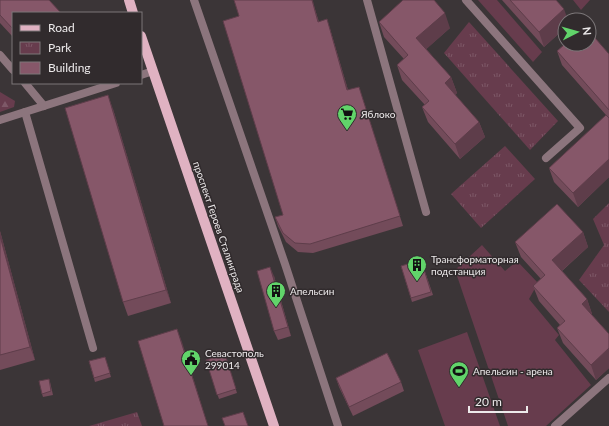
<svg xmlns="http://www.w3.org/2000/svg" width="609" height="426" viewBox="0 0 609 426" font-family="Lato,sans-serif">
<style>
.green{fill:#673c4d}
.forest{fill:url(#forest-firs)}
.park{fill:url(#park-tufts)}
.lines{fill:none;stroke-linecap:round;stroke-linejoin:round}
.lane{stroke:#8c757d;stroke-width:8}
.street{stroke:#8c757d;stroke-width:8}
.primary{stroke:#e0b2c2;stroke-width:10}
.wall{fill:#734b5a}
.shaded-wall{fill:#5e3d4a}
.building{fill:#865769;stroke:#5e3d4a}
.labels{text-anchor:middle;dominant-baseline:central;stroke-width:3;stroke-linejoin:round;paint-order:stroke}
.poi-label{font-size:10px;fill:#edeaeb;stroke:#312b2d;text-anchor:start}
.street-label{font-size:10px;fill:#edeaeb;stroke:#312b2d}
</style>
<defs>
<pattern id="forest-firs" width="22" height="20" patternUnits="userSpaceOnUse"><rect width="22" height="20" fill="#673c4d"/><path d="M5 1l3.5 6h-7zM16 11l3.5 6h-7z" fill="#7d5867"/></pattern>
<pattern id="park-tufts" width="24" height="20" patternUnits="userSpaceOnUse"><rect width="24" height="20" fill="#673c4d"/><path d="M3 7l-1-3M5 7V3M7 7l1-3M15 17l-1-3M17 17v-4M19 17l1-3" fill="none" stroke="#7d5867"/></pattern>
</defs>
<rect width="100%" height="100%" fill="#3b3537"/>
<!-- green -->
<g class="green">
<polygon points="478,0 497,0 542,52 533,62"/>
<polygon points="573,0 590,0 581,10"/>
<polygon points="482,245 505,271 517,261 538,283 529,299 559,335 555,340 591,385 546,426 508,426 455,270"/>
<polygon points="467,332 500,426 445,426 418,350"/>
</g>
<!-- forest -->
<polygon class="forest" points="0,92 15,101 14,107 0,112"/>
<!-- park -->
<g class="park">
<polygon points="469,22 558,121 530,150 444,53"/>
<polygon points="505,146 535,179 481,228 451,194"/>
<polygon points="609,203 609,312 579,280 604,245 593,219"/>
<polygon points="137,412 142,426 89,426"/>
</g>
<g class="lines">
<!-- lane -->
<g class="lane">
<polyline points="194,0 285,264 338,426"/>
<polyline points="367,0 426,212"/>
<polyline points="466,0 580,128 546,158"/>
<polyline points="0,55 13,70"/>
<polyline points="25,83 44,106"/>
<polyline points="25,112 93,348"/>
<polyline points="555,426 609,378"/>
</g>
<!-- street -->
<g class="street">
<polyline points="141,75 153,71"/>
<polyline points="0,120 116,83"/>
</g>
<!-- primary -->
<g class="primary">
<polyline points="129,0 133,13"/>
<polyline points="141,36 274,426"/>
</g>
</g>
<!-- wall -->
<g class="wall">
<polygon points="0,0 13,13 13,37 0,23"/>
<polygon points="312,0 319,22 330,29 348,90 359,87 403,226 313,253 298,252 286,242 278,226 275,217 283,215 239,16"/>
<polygon points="502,0 556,0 565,20 565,28 544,47"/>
<polygon points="379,22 450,28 426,49 451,77 457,93 455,95 479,122 485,137 460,159 428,122 422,107 425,105 402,80 397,65 404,59 384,37"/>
<polygon points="557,51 609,54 609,177 578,207 554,182 549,168 606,115 562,65"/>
<polygon points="113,109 171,303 128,316 123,302"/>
<polygon points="0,231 35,360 0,370"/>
<polygon points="583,232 588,247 562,271 587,299 592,314 592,315 609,334 609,368 596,380 563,343 557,328 560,325 539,301 533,286 541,279 521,257 515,242"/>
<polygon points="421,260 433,295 412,302 401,266"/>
<polygon points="274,276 291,336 278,340 274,331"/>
<polygon points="225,354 237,393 219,399 206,360"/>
<polygon points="105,357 111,377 95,382 89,361"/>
<polygon points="336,378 401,382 404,391 353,416 339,387"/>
<polygon points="50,382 53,395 43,397 42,394"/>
</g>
<!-- shaded-wall -->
<g class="shaded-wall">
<polygon points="312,0 313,1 321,32 318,22"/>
<polygon points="564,9 568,20 565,20 565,28 544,47 539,32"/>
<polygon points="445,13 450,28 422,53 416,38"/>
<polygon points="327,19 330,29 351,100 347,90"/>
<polygon points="451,77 457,93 450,99 445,83"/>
<polygon points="108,95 113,109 171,303 166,290"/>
<polygon points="479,122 485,137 460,159 455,144"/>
<polygon points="609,159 609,177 578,207 573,193"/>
<polygon points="0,231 35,360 30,347 0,236"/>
<polygon points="583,232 588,247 557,275 552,260"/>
<polygon points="270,267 274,276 291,336 288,327"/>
<polygon points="587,299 592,314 587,319 582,304"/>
<polygon points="177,329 182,342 208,426"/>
<polygon points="609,348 609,368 596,380 591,365"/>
</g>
<!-- building -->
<g class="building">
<polygon points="0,0 49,0 61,13 13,13 13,29 0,15"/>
<polygon points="234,0 312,0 318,22 327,19 347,90 359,87 400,216 310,244 295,243 283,233 275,217 283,215 223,21 239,16"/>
<polygon points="403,0 434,0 445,13 416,38 451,77 445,83 479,122 455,144 422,107 429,101 397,65 408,55 379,22"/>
<polygon points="510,0 556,0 564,9 539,32"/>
<polygon points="589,31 609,54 609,110 557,51 565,44 589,44"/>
<polygon points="108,95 166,290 123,302 65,108"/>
<polygon points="606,115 609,118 609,159 573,193 549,168"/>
<polygon points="557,204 583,232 552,260 587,299 582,304 609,334 609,348 591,365 557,328 565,321 533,286 545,275 515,242"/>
<polygon points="0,236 30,347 0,355"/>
<polygon points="421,260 431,292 411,298 401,266"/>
<polygon points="270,267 288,327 274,331 257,271"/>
<polygon points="177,329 208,426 164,426 138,341"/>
<polygon points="387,353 401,382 349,407 336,378"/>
<polygon points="225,354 236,389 217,395 206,360"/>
<polygon points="105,357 110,373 94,378 89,361"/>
<polygon points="49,379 51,391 42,394 39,381"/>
<polygon points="243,412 248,426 225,426 222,418"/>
</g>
<!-- icons -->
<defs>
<g id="supermarket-pin" transform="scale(1)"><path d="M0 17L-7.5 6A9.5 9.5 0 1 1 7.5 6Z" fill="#61d46a" stroke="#312b2d"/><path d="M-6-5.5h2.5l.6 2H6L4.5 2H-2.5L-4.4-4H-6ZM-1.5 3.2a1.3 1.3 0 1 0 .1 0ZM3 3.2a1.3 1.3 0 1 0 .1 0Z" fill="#111"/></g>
<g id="building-pin" transform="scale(1)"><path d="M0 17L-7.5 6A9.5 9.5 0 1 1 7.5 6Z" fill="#61d46a" stroke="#312b2d"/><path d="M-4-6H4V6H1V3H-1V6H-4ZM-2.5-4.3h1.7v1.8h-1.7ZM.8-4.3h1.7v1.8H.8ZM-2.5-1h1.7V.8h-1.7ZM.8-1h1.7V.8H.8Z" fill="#111"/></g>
<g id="civic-pin" transform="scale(1)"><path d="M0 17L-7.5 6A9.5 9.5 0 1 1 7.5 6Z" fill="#61d46a" stroke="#312b2d"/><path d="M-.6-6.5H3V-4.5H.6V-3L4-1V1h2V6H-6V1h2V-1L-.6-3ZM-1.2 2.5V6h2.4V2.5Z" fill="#111"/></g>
<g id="stadium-pin" transform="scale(1)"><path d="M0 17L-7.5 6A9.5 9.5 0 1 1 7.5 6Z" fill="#61d46a" stroke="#312b2d"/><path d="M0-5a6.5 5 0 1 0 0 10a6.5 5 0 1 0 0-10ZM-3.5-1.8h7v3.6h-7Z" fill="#111"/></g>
</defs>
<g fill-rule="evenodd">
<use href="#supermarket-pin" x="347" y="114"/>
<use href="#building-pin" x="417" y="265"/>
<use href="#building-pin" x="276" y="291"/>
<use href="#civic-pin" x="191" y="359"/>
<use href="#stadium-pin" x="459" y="371"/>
</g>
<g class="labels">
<!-- poi labels -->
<g class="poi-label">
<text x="361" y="114">Яблоко</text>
<text x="431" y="259">Трансформаторная<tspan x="431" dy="12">подстанция</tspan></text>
<text x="290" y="291">Апельсин</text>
<text x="205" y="353">Севастополь<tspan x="205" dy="12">299014</tspan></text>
<text x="473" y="371">Апельсин - арена</text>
</g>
<!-- street labels -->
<g class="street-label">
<text transform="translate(219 227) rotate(71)">проспект Героев Сталинграда</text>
</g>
</g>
<!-- legend -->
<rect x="12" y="12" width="130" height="72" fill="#312b2d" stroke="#7c7779"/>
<rect x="20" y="25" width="20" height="6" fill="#e0b2c2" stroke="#7c7779"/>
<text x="48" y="32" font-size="12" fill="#edeaeb">Road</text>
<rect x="20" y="42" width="20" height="12" fill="url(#park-tufts)" stroke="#7c7779"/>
<text x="48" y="52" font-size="12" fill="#edeaeb">Park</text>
<rect x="20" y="62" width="20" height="12" fill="#865769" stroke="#7c7779"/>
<text x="48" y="72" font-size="12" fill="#edeaeb">Building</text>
<!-- north arrow -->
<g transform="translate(577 32) rotate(84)"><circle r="19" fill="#312b2d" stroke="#7c7779"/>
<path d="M0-3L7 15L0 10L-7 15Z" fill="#61d46a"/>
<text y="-6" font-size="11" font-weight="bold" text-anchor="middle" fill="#edeaeb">N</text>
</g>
<!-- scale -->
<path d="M469 406v6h58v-6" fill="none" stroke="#edeaeb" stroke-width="2"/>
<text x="475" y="406" font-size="12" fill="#edeaeb" stroke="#312b2d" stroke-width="3" paint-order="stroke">20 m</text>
</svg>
